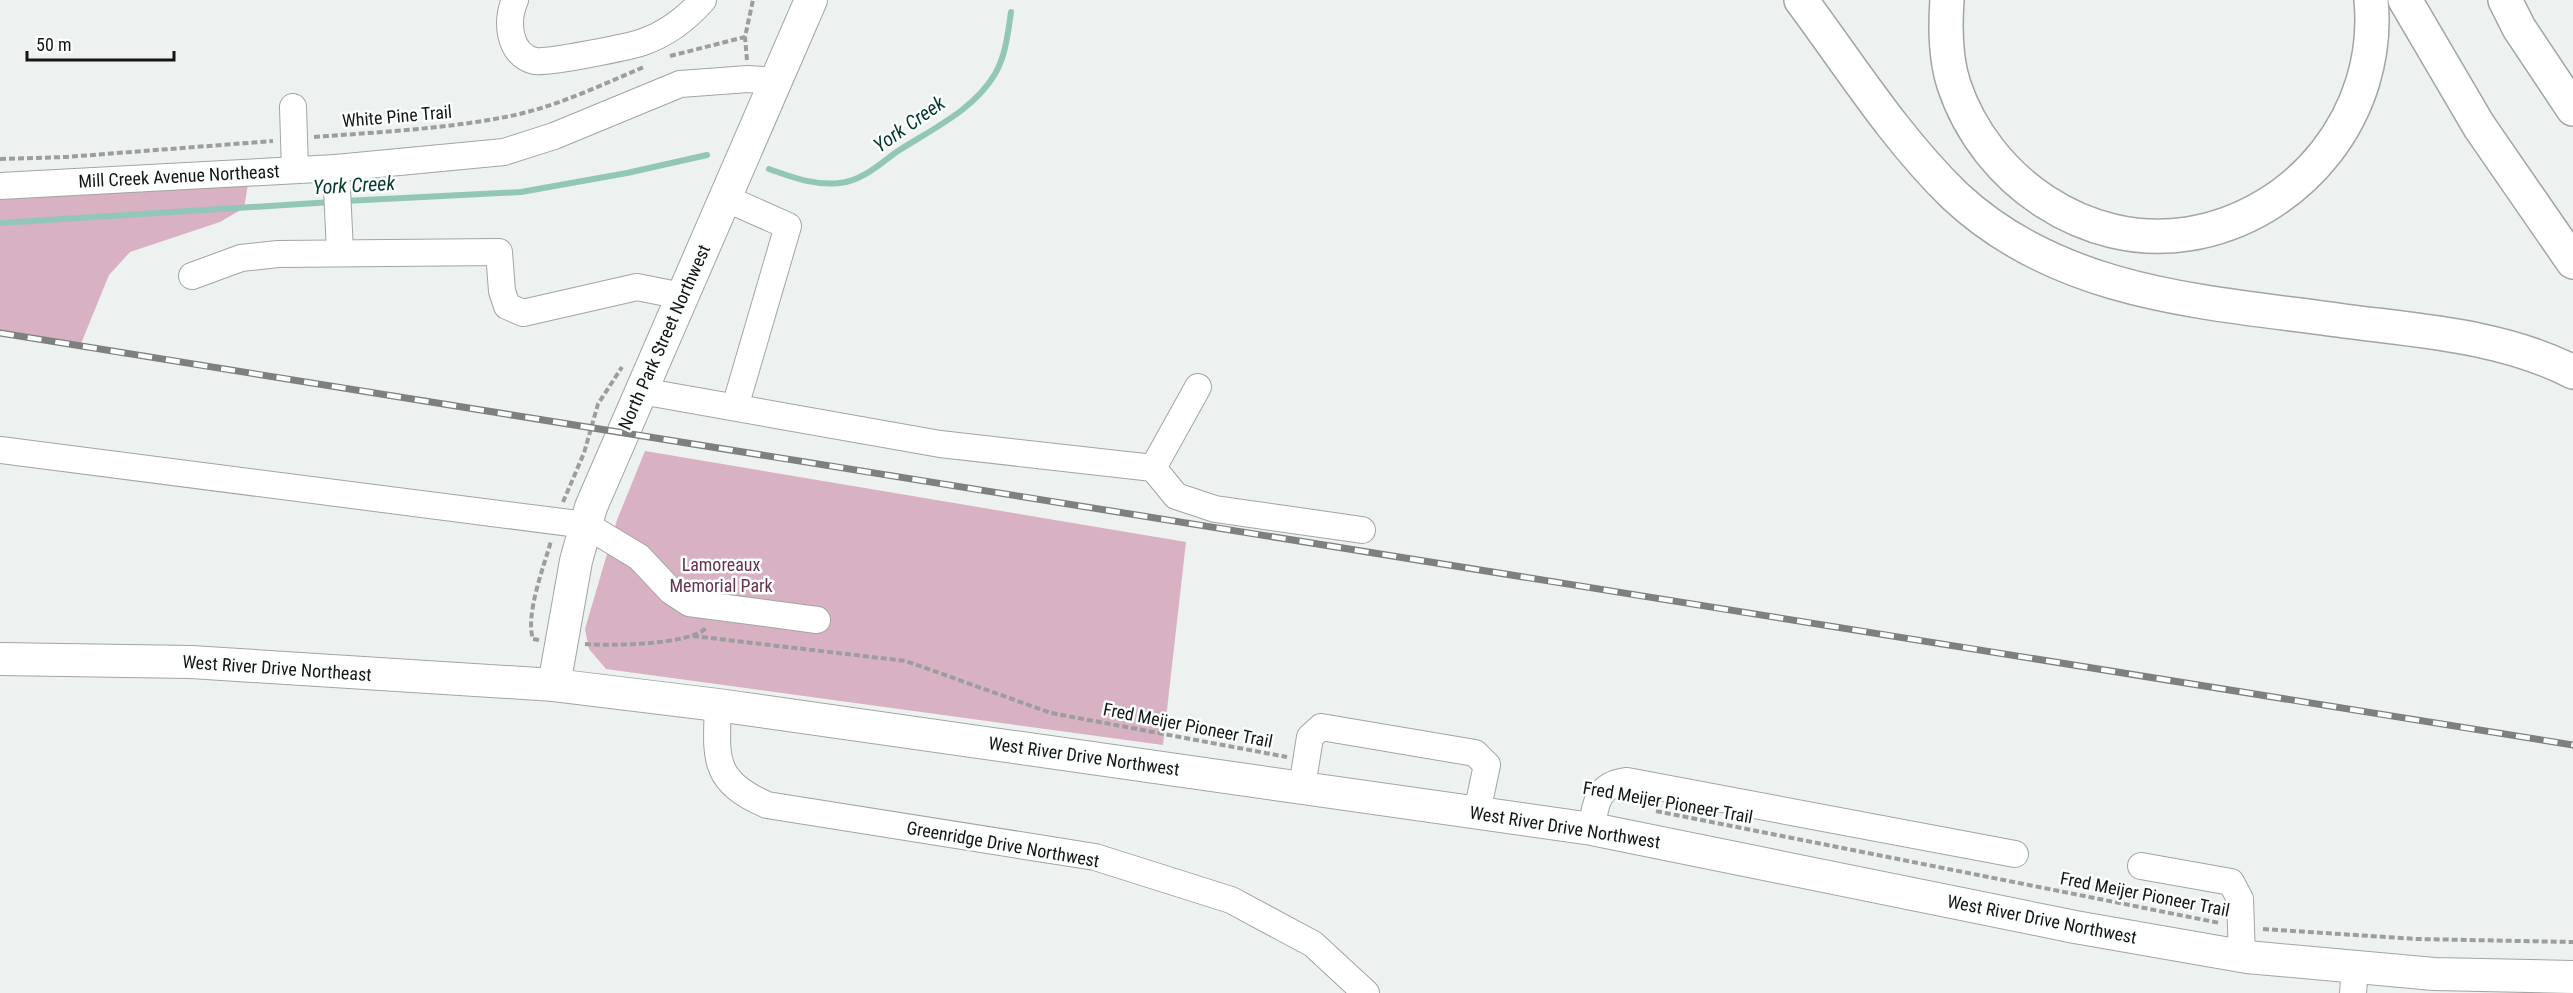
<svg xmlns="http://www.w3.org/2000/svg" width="2573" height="993" viewBox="0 0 2573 993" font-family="'Roboto Condensed',sans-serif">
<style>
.green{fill:#d8b1c2}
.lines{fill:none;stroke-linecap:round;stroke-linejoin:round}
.stream{stroke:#92c7b8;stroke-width:6}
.minor-casing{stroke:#a1a5a4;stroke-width:28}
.major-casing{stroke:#a1a5a4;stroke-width:34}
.highway-casing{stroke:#a1a5a4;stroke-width:36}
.path{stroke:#9b9e9d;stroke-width:4;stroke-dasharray:6 3;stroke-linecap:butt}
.minor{stroke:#fff;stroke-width:26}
.major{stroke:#fff;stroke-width:32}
.highway{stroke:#fff;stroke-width:33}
.rail-casing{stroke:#7d807f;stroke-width:7}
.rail{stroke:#fbfffd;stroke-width:4.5;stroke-dasharray:14;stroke-linecap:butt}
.labels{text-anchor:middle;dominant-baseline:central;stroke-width:5;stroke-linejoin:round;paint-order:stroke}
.street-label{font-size:18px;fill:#141615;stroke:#fbfffd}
.park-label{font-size:18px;fill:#6a314d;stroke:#fbfffd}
.water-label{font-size:20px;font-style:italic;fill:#07382e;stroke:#fbfffd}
</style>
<rect width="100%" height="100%" fill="#edf1f0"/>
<!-- green -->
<g class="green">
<polygon points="250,172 244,208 220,222 130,252 109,275 80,346 0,333 0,186"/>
<polygon points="645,451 1186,542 1163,745 606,669 589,649 585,629 617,520"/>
</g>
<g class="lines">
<!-- stream -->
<g class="stream">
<path d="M 769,169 C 792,177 814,186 840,183 C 861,181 879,165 895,153 C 930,130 973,111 995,74 C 1006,55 1008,32 1011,12"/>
<polyline points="345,201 521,192 627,173 707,155"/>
<polyline points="0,223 332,202"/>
</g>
<!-- minor casing -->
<g class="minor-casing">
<g id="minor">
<path d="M 515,0 C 506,21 508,55 535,61 C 548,63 629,47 643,42 C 666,34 687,18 703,0"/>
<polyline points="293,107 295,170"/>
<polyline points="336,168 340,252"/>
<polyline points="0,186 336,168 504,152 554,136 680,84 748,79 776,81"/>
<polyline points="725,198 788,226 735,407"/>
<polyline points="192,276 241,258 278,254 499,252 502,291 507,306 523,313 637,287 682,296"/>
<polyline points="641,391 940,444 1153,468 1198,387"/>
<polyline points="0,450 586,525 639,557 671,591 689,603 817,620"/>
<polyline points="1153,468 1176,496 1215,509 1362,530"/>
<path d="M 718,705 C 716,759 712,781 767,805 L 1095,857 L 1231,900 L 1313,944 L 1366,993"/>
<polyline points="1302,787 1310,737 1321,727 1475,753 1487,765 1477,812"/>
<path d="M 1592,829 C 1595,803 1598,784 1627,781 L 2015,854"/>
<polyline points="2141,866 2231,882 2240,899 2242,956"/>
<polyline points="2353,993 2355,967"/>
</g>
</g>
<!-- major casing -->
<g class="major-casing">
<g id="major">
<polyline points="0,659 191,662 554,685 718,705 1592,829 2075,927 2247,957 2434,974 2573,977"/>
<polyline points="554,685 576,561 591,507 811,0"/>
</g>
</g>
<!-- highway casing -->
<g class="highway-casing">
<g id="highway">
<path d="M 1801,0 C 1850,66 1896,139 1955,196 C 2062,296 2208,302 2344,321 C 2421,331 2503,336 2573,372"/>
<path d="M 1947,0 C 1945,28 1945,58 1954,85 C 1986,181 2086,250 2188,234 C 2300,216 2382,113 2371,0"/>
<polyline points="2405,0 2479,126 2573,262"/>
<polyline points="2505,0 2519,28 2573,109"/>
</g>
</g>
<!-- path -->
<g class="path">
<polyline points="670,56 745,37"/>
<polyline points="747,60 745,37 753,0"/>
<path d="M 314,137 C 379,132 446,129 510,116 C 556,107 601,85 644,67"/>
<polyline points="0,159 66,157 273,141"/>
<polyline points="563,502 584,453 598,404 622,367"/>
<polyline points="693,636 906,661 1051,713 1287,757"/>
<path d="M 539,640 L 533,639 C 525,615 544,566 551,541"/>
<path d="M 585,644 C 609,646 690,645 706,628"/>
<polyline points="1656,811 2220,923"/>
<polyline points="2263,929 2417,939 2573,942"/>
</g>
<!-- minor -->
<use href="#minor" class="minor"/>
<!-- major -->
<use href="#major" class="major"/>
<!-- highway -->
<use href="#highway" class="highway"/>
<!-- rail casing -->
<g class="rail-casing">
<polyline id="rail" points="0,333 2573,745"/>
</g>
<!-- rail -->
<use href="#rail" class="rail"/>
</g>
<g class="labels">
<!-- street labels -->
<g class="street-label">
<text transform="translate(397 116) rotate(-5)">White Pine Trail</text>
<text transform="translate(179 176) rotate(-3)">Mill Creek Avenue Northeast</text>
<text transform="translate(664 337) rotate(-66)">North Park Street Northwest</text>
<text transform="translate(277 668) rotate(4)">West River Drive Northeast</text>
<text transform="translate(1188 725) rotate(11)">Fred Meijer Pioneer Trail</text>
<text transform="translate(1084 756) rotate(8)">West River Drive Northwest</text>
<text transform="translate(1668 802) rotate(10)">Fred Meijer Pioneer Trail</text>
<text transform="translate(1565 827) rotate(9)">West River Drive Northwest</text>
<text transform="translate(1003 844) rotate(10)">Greenridge Drive Northwest</text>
<text transform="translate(2145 894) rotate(11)">Fred Meijer Pioneer Trail</text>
<text transform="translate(2042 919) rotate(11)">West River Drive Northwest</text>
</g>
<!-- park labels -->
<g class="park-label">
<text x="721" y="564">Lamoreaux<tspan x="721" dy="21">Memorial Park</tspan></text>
</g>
<!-- water labels -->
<g class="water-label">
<text transform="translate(909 124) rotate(-35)">York Creek</text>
<text transform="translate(354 185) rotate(-3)">York Creek</text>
</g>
</g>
<!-- scale -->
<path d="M27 51v9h147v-9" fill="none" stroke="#141615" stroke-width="3"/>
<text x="36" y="51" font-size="18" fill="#141615" stroke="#fbfffd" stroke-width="4.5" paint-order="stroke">50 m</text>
</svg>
